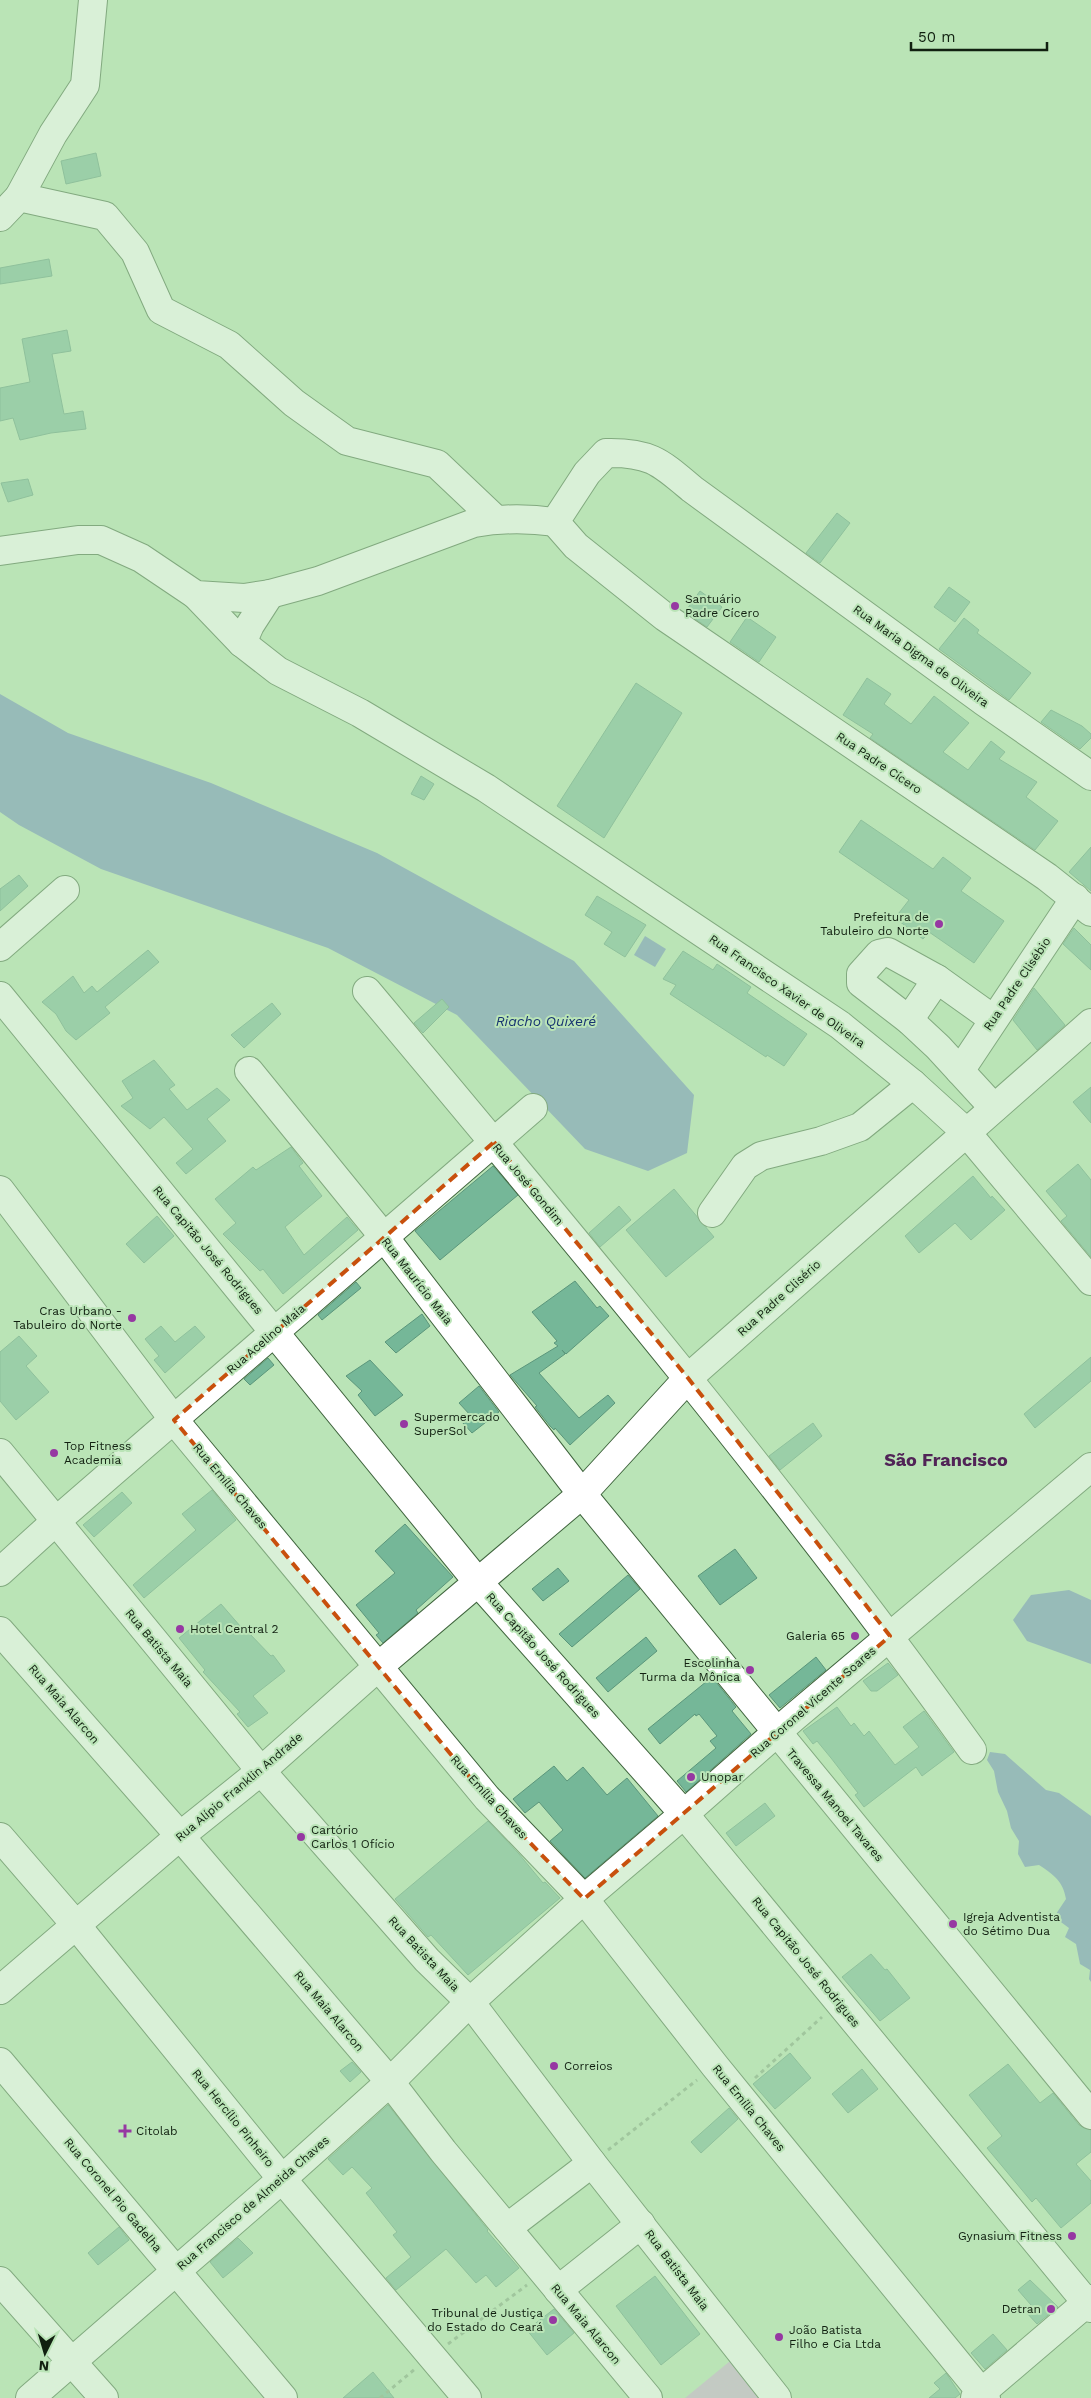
<svg xmlns="http://www.w3.org/2000/svg" width="1091" height="2398" viewBox="0 0 1091 2398" font-family="'Work Sans',sans-serif">
<style>
.green{fill:#ceacd2}
.water{fill:#6e89bb}
.building{fill:#75b798;stroke:#5b967b}
.lines{fill:none;stroke-linecap:round;stroke-linejoin:round}
.minor-casing{stroke:#3f643d;stroke-width:30}
.major-casing{stroke:#3f643d;stroke-width:30}
.path{stroke:#82a37f;stroke-width:3;stroke-dasharray:4 4;stroke-linecap:butt}
.minor{stroke:#fff;stroke-width:28}
.major{stroke:#fff;stroke-width:28}
.marked{fill:none;stroke:#c8500d;stroke-width:4;stroke-dasharray:10 6;stroke-linejoin:round}
.poi-dot{fill:#9638a2;stroke:#bae4b7;stroke-width:2}
.labels{text-anchor:middle;dominant-baseline:central;stroke-width:4;stroke-linejoin:round;paint-order:stroke}
.poi-label{font-size:12px;fill:#112010;stroke:#bae4b7;text-anchor:start}
.street-label{font-size:12px;fill:#112010;stroke:#bae4b7}
.water-label{font-size:14px;font-style:italic;fill:#163371;stroke:#bae4b7}
.district-label{font-size:18px;font-weight:bold;fill:#512457;stroke:#bae4b7}
</style>
<rect width="100%" height="100%" fill="#bae4b7"/>
<!-- green -->
<polygon class="green" points="735,2357 770,2398 685,2398"/>
<!-- water -->
<g class="water">
<polygon points="0,694 68,733 211,783 377,853 574,961 694,1095 687,1153 648,1171 585,1149 457,1015 328,948 101,869 19,825 0,812"/>
<polygon points="645,936 666,949 655,967 634,955"/>
<polygon points="1069,1590 1091,1600 1091,1664 1027,1641 1013,1620 1031,1595"/>
<path d="M 990,1752 L 1005,1754 L 1046,1790 L 1059,1793 L 1091,1816 L 1091,1982 L 1089,1979 L 1090,1970 L 1080,1964 L 1076,1944 L 1065,1937 L 1069,1928 L 1054,1917 L 1066,1899 C 1063,1881 1054,1875 1039,1865 L 1025,1867 L 1018,1854 L 1019,1841 L 1011,1828 L 1007,1811 L 998,1792 L 994,1771 L 987,1760 Z"/>
</g>
<!-- building -->
<g class="building">
<polygon points="96,153 101,176 66,184 61,161"/>
<polygon points="49,259 52,276 0,284 0,268"/>
<polygon points="67,330 71,351 52,354 64,414 83,411 86,429 51,433 20,440 13,418 0,421 0,388 30,382 22,339"/>
<polygon points="28,479 33,495 8,502 1,483"/>
<polygon points="837,513 850,523 820,563 806,553"/>
<polygon points="949,587 970,602 955,622 934,607"/>
<polygon points="700,591 722,607 707,627 685,612"/>
<polygon points="747,617 776,637 759,662 730,642"/>
<polygon points="964,618 979,630 977,633 1031,673 1009,700 939,649"/>
<polygon points="867,678 891,694 884,704 911,724 934,696 969,723 943,752 968,770 991,741 1005,752 999,759 1037,782 1026,797 1058,821 1035,850 870,738 873,734 843,715"/>
<polygon points="636,683 682,713 604,838 557,806"/>
<polygon points="1051,710 1082,726 1091,734 1091,738 1080,749 1041,722"/>
<polygon points="421,776 434,784 424,800 411,794"/>
<polygon points="861,820 933,869 943,857 971,878 961,891 1004,921 974,963 929,932 923,939 895,918 909,900 839,852"/>
<polygon points="1091,847 1091,891 1069,872"/>
<polygon points="19,875 28,886 0,911 0,889"/>
<polygon points="597,896 646,925 625,957 604,944 612,932 585,915"/>
<polygon points="1074,928 1091,945 1091,970 1063,944"/>
<polygon points="148,950 159,962 105,1007 110,1013 76,1040 66,1031 56,1014 42,1002 73,976 84,993 92,986 97,992"/>
<polygon points="683,951 713,970 717,964 751,987 747,993 807,1034 784,1066 767,1055 766,1057 670,994 676,985 663,979"/>
<polygon points="1034,988 1065,1025 1037,1050 1013,1020"/>
<polygon points="442,999 449,1007 423,1033 414,1023"/>
<polygon points="272,1003 281,1014 244,1048 231,1035"/>
<polygon points="154,1060 175,1085 169,1089 187,1110 217,1088 230,1100 207,1119 226,1141 186,1174 176,1163 193,1149 164,1117 150,1129 121,1106 133,1098 122,1081"/>
<polygon points="1091,1087 1091,1123 1073,1102"/>
<polygon points="291,1147 303,1163 299,1166 322,1196 285,1227 304,1255 347,1217 358,1230 283,1294 263,1269 260,1271 223,1234 236,1223 215,1199 253,1167 256,1170"/>
<polygon points="1078,1164 1091,1180 1091,1257 1061,1221 1067,1216 1046,1191"/>
<polygon points="493,1166 518,1195 440,1260 415,1231"/>
<polygon points="973,1176 991,1198 992,1196 1005,1210 971,1240 955,1223 919,1253 905,1236"/>
<polygon points="674,1189 714,1237 666,1277 626,1230"/>
<polygon points="619,1206 631,1220 600,1247 589,1233"/>
<polygon points="157,1216 174,1236 144,1263 126,1244"/>
<polygon points="575,1281 597,1308 600,1306 609,1316 566,1354 562,1350 565,1354 539,1373 579,1418 608,1395 615,1403 570,1445 555,1428 554,1430 550,1426 535,1407 537,1406 510,1375 558,1346 554,1343 557,1341 532,1312"/>
<polygon points="356,1282 361,1288 322,1320 318,1315"/>
<polygon points="422,1314 430,1326 396,1353 385,1342"/>
<polygon points="161,1326 175,1342 195,1326 205,1337 165,1373 154,1360 159,1356 145,1339"/>
<polygon points="19,1336 37,1356 26,1366 49,1392 16,1420 0,1401 0,1352"/>
<polygon points="1091,1357 1091,1381 1035,1428 1024,1414"/>
<polygon points="268,1358 274,1365 250,1385 244,1379"/>
<polygon points="370,1360 403,1395 375,1416 358,1395 362,1391 346,1376"/>
<polygon points="479,1386 499,1412 472,1433 462,1422 471,1416 459,1403"/>
<polygon points="813,1423 822,1436 780,1470 769,1456"/>
<polygon points="212,1490 236,1520 144,1598 133,1585 196,1530 182,1514"/>
<polygon points="122,1492 132,1503 94,1537 83,1525"/>
<polygon points="405,1524 453,1577 416,1610 418,1613 383,1643 376,1635 379,1633 356,1605 395,1573 375,1551"/>
<polygon points="735,1549 757,1578 720,1605 698,1576"/>
<polygon points="558,1568 569,1581 543,1601 532,1589"/>
<polygon points="628,1575 640,1589 572,1647 559,1634"/>
<polygon points="221,1604 247,1634 249,1633 271,1656 273,1655 285,1671 253,1696 268,1713 248,1727 237,1714 240,1712 203,1672 205,1670 179,1638"/>
<polygon points="646,1637 657,1651 608,1692 596,1678"/>
<polygon points="816,1657 826,1670 780,1708 769,1695"/>
<polygon points="888,1663 898,1675 877,1691 871,1691 863,1681"/>
<polygon points="712,1677 736,1707 732,1711 751,1734 686,1792 677,1781 716,1748 710,1741 717,1736 699,1714 696,1716 695,1714 660,1744 648,1729"/>
<polygon points="837,1707 851,1726 854,1723 864,1736 869,1731 895,1765 919,1747 903,1727 924,1711 954,1752 922,1776 916,1767 864,1807 855,1795 858,1793 831,1758 817,1741 813,1744 803,1731"/>
<polygon points="554,1766 567,1781 583,1767 607,1795 627,1778 658,1816 585,1878 550,1841 563,1830 539,1802 525,1813 513,1799"/>
<polygon points="765,1803 775,1816 736,1846 726,1833"/>
<polygon points="488,1821 519,1854 543,1883 545,1882 560,1898 468,1975 431,1935 428,1937 395,1899"/>
<polygon points="871,1954 885,1970 887,1969 910,1998 880,2021 842,1977"/>
<polygon points="790,2053 811,2078 775,2109 753,2084"/>
<polygon points="352,2062 361,2072 350,2082 340,2071"/>
<polygon points="1008,2064 1040,2103 1053,2093 1079,2125 1091,2130 1091,2152 1076,2164 1091,2181 1091,2203 1061,2228 1036,2198 1032,2202 987,2148 1002,2136 969,2095"/>
<polygon points="862,2069 878,2089 848,2113 832,2094"/>
<polygon points="388,2105 488,2230 487,2231 519,2268 496,2287 486,2275 476,2283 446,2249 396,2290 386,2278 411,2257 393,2235 397,2232 366,2193 372,2188 352,2167 343,2175 328,2159"/>
<polygon points="729,2108 738,2119 701,2153 691,2142"/>
<polygon points="119,2227 129,2240 98,2265 88,2253"/>
<polygon points="238,2238 253,2253 223,2278 210,2262"/>
<polygon points="655,2276 700,2334 661,2365 616,2306"/>
<polygon points="1030,2280 1058,2307 1037,2324 1025,2311 1031,2305 1018,2290"/>
<polygon points="554,2309 574,2333 547,2355 527,2330"/>
<polygon points="993,2334 1007,2350 985,2369 971,2353"/>
<polygon points="373,2372 394,2398 343,2398"/>
<polygon points="946,2373 960,2394 955,2398 929,2398 940,2389 934,2383"/>
</g>
<g class="lines">
<!-- minor casing -->
<g class="minor-casing">
<g id="minor">
<polyline points="19,197 53,134 85,85 93,0"/>
<polyline points="0,217 19,197 105,216 135,252 161,310 229,345 294,403 347,441 437,464 495,519"/>
<path d="M 0,551 L 78,540 L 101,540 L 141,558 L 196,595 L 244,598 L 270,594 L 318,581 L 474,523 C 502,518 527,518 555,522"/>
<polyline points="196,595 242,643 278,671 360,713 486,788 840,1025 913,1084 966,1132 1091,1281"/>
<polyline points="242,643 250,625 270,594"/>
<path d="M 1091,776 L 983,701 L 692,489 C 660,462 650,452 606,453 L 587,473 L 555,522 L 576,546 L 665,617 L 1047,877 L 1091,912"/>
<polyline points="0,947 65,890"/>
<path d="M 367,991 C 575,1239 783,1487 972,1750"/>
<polyline points="0,996 477,1581 684,1814 1091,2308"/>
<polyline points="993,1019 937,979 888,952 879,954 861,974 861,983 909,1020 938,1047 994,1108"/>
<polyline points="909,1020 937,979"/>
<polyline points="249,1071 384,1237 582,1494 1091,2115"/>
<polyline points="960,1071 1075,898"/>
<polyline points="0,1190 174,1420 487,1798 584,1899 715,2066 986,2398"/>
<polyline points="712,1213 745,1166 761,1156 821,1141 860,1127 913,1084"/>
<polyline points="55,1522 533,1108"/>
<polyline points="0,1837 76,1925 282,2179 467,2398"/>
<polyline points="0,1990 180,1836 261,1771 379,1666 582,1494 688,1378 1091,1023"/>
<polyline points="0,2062 283,2398"/>
<polyline points="507,2228 592,2163"/>
<polyline points="0,2281 104,2398"/>
<polyline points="558,2290 641,2224"/>
<polyline points="30,2398 282,2179 390,2082 470,2002 584,1899 684,1814 793,1718 1091,1467"/>
<polyline points="975,2398 1091,2299"/>
</g>
</g>
<!-- major casing -->
<g class="major-casing">
<g id="major">
<polyline points="0,1453 261,1771 427,1960 470,2002 592,2163 777,2398"/>
<polyline points="0,1572 55,1522"/>
<polyline points="0,1631 180,1836 390,2082 443,2151 648,2398"/>
</g>
</g>
<!-- path -->
<g class="path">
<polyline points="755,2078 822,2017"/>
<polyline points="608,2150 697,2080"/>
<polyline points="448,2344 527,2285"/>
<polyline points="380,2398 415,2369"/>
</g>
<!-- minor -->
<use href="#minor" class="minor"/>
<!-- major -->
<use href="#major" class="major"/>
</g>
<!-- marked area -->
<path d="M0 0H1091V2398H0ZM 494,1142 L 688,1378 L 890,1636 L 584,1899 L 487,1798 L 174,1420 Z" fill="#bae4b7" fill-opacity=".55" fill-rule="evenodd"/>
<path class="marked" d="M 494,1142 L 688,1378 L 890,1636 L 584,1899 L 487,1798 L 174,1420 Z"/>
<!-- markers -->
<g class="poi-dot">
<circle cx="675" cy="606" r="5"/>
<circle cx="939" cy="924" r="5"/>
<circle cx="132" cy="1318" r="5"/>
<circle cx="404" cy="1424" r="5"/>
<circle cx="54" cy="1453" r="5"/>
<circle cx="180" cy="1629" r="5"/>
<circle cx="855" cy="1636" r="5"/>
<circle cx="750" cy="1670" r="5"/>
<circle cx="691" cy="1777" r="5"/>
<circle cx="301" cy="1837" r="5"/>
<circle cx="953" cy="1924" r="5"/>
<circle cx="554" cy="2066" r="5"/>
<path d="M122.5 2123.5h5v5h5v5h-5v5h-5v-5h-5v-5h5z"/>
<circle cx="1072" cy="2236" r="5"/>
<circle cx="1051" cy="2309" r="5"/>
<circle cx="553" cy="2320" r="5"/>
<circle cx="779" cy="2337" r="5"/>
</g>
<g class="labels">
<!-- poi labels -->
<g class="poi-label">
<text x="685" y="599">Santuário<tspan x="685" dy="14">Padre Cícero</tspan></text>
<text x="929" y="917" text-anchor="end">Prefeitura de<tspan x="929" dy="14">Tabuleiro do Norte</tspan></text>
<text x="122" y="1311" text-anchor="end">Cras Urbano -<tspan x="122" dy="14">Tabuleiro do Norte</tspan></text>
<text x="414" y="1417">Supermercado<tspan x="414" dy="14">SuperSol</tspan></text>
<text x="64" y="1446">Top Fitness<tspan x="64" dy="14">Academia</tspan></text>
<text x="190" y="1629">Hotel Central 2</text>
<text x="845" y="1636" text-anchor="end">Galeria 65</text>
<text x="740" y="1663" text-anchor="end">Escolinha<tspan x="740" dy="14">Turma da Mônica</tspan></text>
<text x="701" y="1777">Unopar</text>
<text x="311" y="1830">Cartório<tspan x="311" dy="14">Carlos 1 Ofício</tspan></text>
<text x="963" y="1917">Igreja Adventista<tspan x="963" dy="14">do Sétimo Dua</tspan></text>
<text x="564" y="2066">Correios</text>
<text x="136" y="2131">Citolab</text>
<text x="1062" y="2236" text-anchor="end">Gynasium Fitness</text>
<text x="1041" y="2309" text-anchor="end">Detran</text>
<text x="543" y="2313" text-anchor="end">Tribunal de Justiça<tspan x="543" dy="14">do Estado do Ceará</tspan></text>
<text x="789" y="2330">João Batista<tspan x="789" dy="14">Filho e Cia Ltda</tspan></text>
</g>
<!-- street labels -->
<g class="street-label">
<text transform="translate(921 656) rotate(36)">Rua Maria Digma de Oliveira</text>
<text transform="translate(879 763) rotate(34)">Rua Padre Cícero</text>
<text transform="translate(1017 984) rotate(-56)">Rua Padre Clisébio</text>
<text transform="translate(787 991) rotate(35)">Rua Francisco Xavier de Oliveira</text>
<text transform="translate(528 1184) rotate(50)">Rua José Gondim</text>
<text transform="translate(208 1250) rotate(50)">Rua Capitão José Rodrigues</text>
<text transform="translate(417 1281) rotate(52)">Rua Maurício Maia</text>
<text transform="translate(779 1298) rotate(-42)">Rua Padre Clisério</text>
<text transform="translate(266 1339) rotate(-41)">Rua Acelino Maia</text>
<text transform="translate(230 1486) rotate(50)">Rua Emília Chaves</text>
<text transform="translate(159 1648) rotate(50)">Rua Batista Maia</text>
<text transform="translate(543 1655) rotate(48)">Rua Capitão José Rodrigues</text>
<text transform="translate(813 1702) rotate(-41)">Rua Coronel Vicente Soares</text>
<text transform="translate(64 1704) rotate(49)">Rua Maia Alarcon</text>
<text transform="translate(239 1787) rotate(-40)">Rua Alípio Franklin Andrade</text>
<text transform="translate(489 1797) rotate(48)">Rua Emília Chaves</text>
<text transform="translate(835 1805) rotate(50)">Travessa Manoel Tavares</text>
<text transform="translate(424 1954) rotate(47)">Rua Batista Maia</text>
<text transform="translate(806 1962) rotate(51)">Rua Capitão José Rodrigues</text>
<text transform="translate(329 2011) rotate(50)">Rua Maia Alarcon</text>
<text transform="translate(749 2108) rotate(51)">Rua Emília Chaves</text>
<text transform="translate(233 2118) rotate(51)">Rua Hercílio Pinheiro</text>
<text transform="translate(113 2195) rotate(50)">Rua Coronel Pio Gadelha</text>
<text transform="translate(253 2203) rotate(-41)">Rua Francisco de Almeida Chaves</text>
<text transform="translate(677 2270) rotate(53)">Rua Batista Maia</text>
<text transform="translate(586 2324) rotate(50)">Rua Maia Alarcon</text>
</g>
<!-- water labels -->
<g class="water-label">
<text x="546" y="1021">Riacho Quixeré</text>
</g>
<!-- district labels -->
<g class="district-label">
<text x="946" y="1459">São Francisco</text>
</g>
</g>
<!-- north arrow -->
<g transform="translate(45 2353) rotate(185)" stroke="#bae4b7" stroke-width="4" paint-order="stroke">
<path d="M0-4L9 19L0 12L-9 19Z" fill="#112010"/>
<text y="-8" font-size="14" font-weight="bold" text-anchor="middle" fill="#112010">N</text>
</g>
<!-- scale -->
<path d="M911 42v8h136v-8" fill="none" stroke="#112010" stroke-width="2.5"/>
<text x="918" y="42" font-size="15" fill="#112010" stroke="#bae4b7" stroke-width="4" paint-order="stroke">50 m</text>
</svg>
